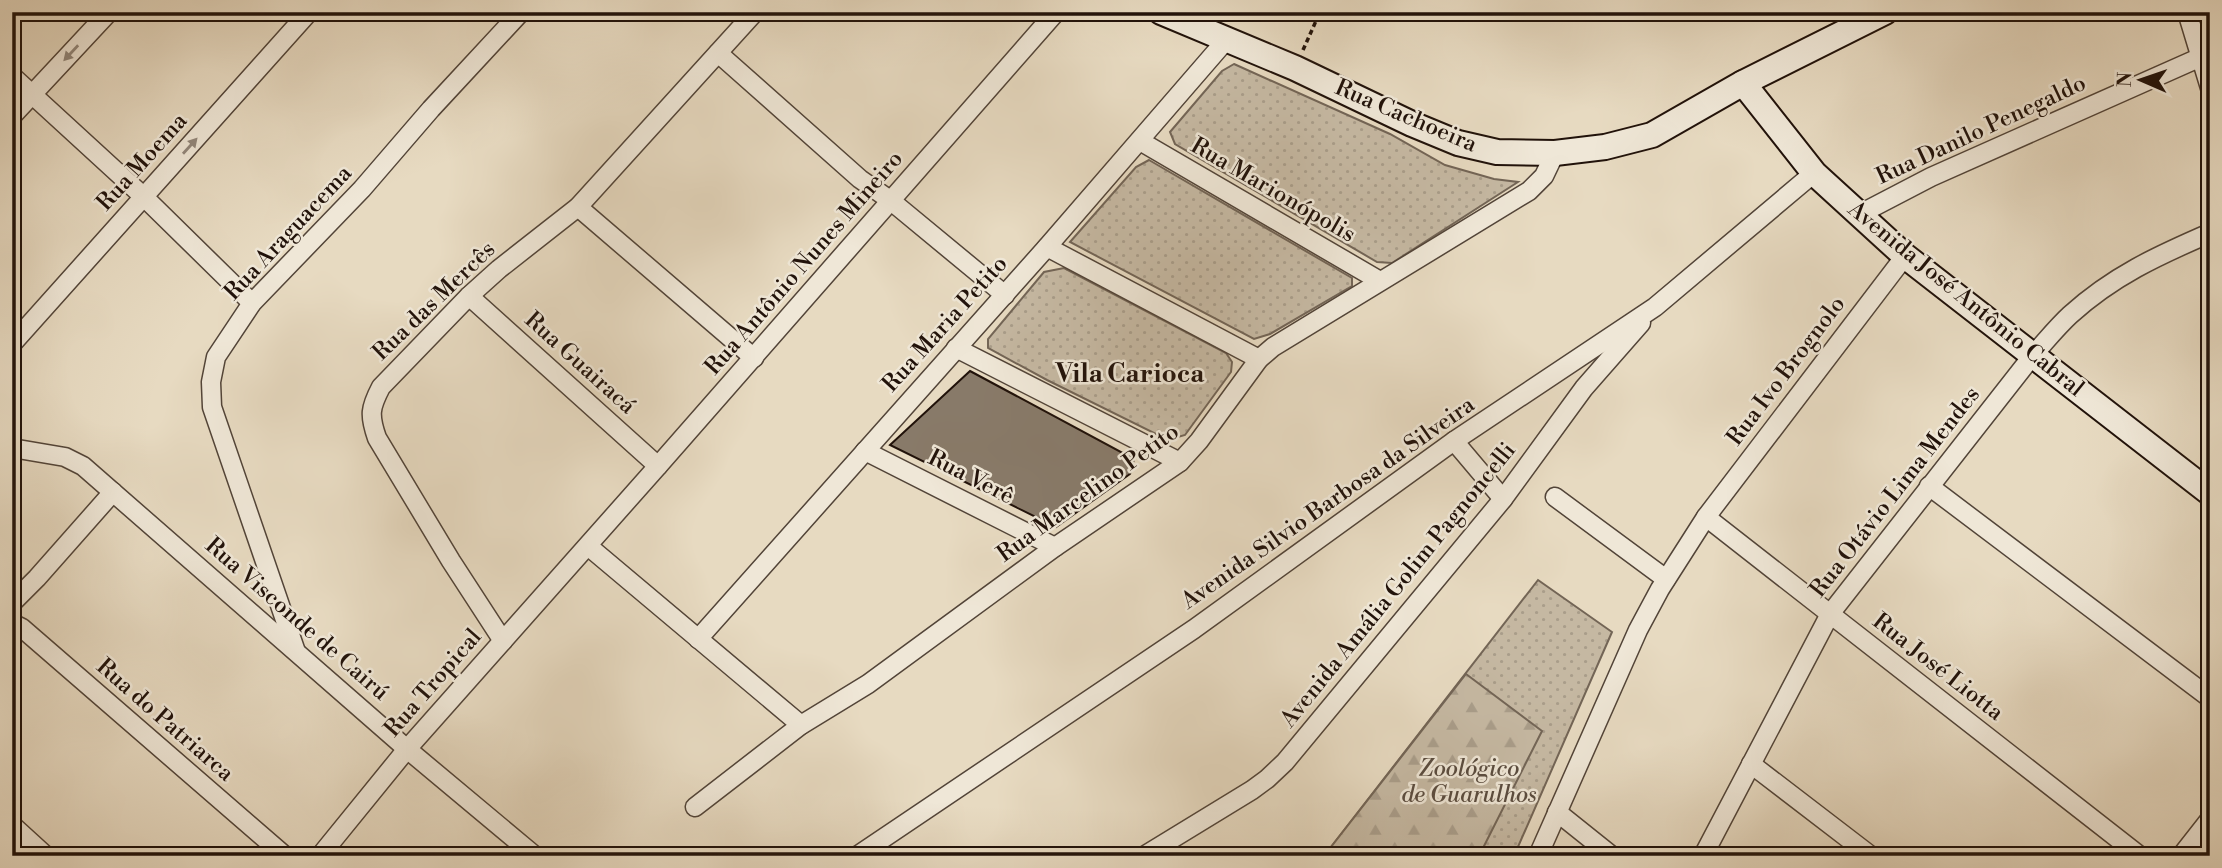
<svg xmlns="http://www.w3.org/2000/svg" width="2222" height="868" viewBox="0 0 2222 868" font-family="'Libre Bodoni',serif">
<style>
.grass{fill:url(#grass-dots);stroke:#736556;stroke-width:2}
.forest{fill:url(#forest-firs);stroke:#736556;stroke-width:2}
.building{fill:#887a69;stroke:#21120a;stroke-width:2}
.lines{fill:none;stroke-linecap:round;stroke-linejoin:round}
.street-casing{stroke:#524438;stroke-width:21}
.secondary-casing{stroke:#21120a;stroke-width:28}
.path{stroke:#21120a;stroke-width:3.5;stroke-dasharray:5 3.5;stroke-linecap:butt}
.street{stroke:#efe7d7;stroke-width:18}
.secondary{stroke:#efe7d7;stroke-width:24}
.oneway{fill:#92877b}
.labels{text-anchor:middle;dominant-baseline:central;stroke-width:5;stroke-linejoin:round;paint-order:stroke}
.street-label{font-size:23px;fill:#21120a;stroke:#efe7d7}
.park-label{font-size:23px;font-style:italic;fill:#5a4c3f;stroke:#efe7d7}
.quarter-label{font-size:26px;font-weight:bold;fill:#21120a;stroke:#efe7d7}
</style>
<defs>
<pattern id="grass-dots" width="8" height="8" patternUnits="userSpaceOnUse" patternTransform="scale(1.75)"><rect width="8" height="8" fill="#c5b8a2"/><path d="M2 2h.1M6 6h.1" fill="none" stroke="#a99d8a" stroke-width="1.8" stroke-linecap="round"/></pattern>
<pattern id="forest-firs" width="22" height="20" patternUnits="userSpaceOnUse" patternTransform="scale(1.75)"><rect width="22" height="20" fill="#c5b8a2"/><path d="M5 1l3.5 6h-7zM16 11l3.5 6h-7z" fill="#a99d8a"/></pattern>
</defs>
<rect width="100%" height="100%" fill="#e7dac1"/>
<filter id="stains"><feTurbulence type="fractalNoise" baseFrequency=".00286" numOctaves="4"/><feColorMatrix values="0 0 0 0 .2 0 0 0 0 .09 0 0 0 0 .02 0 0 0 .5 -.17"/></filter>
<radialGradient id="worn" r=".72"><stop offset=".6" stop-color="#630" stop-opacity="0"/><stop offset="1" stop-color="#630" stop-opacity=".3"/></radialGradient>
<!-- grass -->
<g class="grass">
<polygon points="1234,64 1390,134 1445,165 1494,179 1518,182 1392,263 1377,262 1175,144 1170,132 1222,71"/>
<polygon points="1149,160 1352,278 1352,286 1270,334 1254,339 1070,242 1136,167"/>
<polygon points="1064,268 1226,353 1232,362 1231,372 1185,435 1168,440 1047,380 988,348 988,339 1044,272"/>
<polygon points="1538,580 1612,632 1514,856 1324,856"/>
</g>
<!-- forest -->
<polygon class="forest" points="1466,674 1542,731 1479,856 1324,856"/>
<!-- building -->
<polygon class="building" points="970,371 1134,459 1130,474 1056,527 890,445"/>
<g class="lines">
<!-- street casing -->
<g class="street-casing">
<g id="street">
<polyline points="2187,12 2210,88"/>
<polyline points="718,53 860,179 890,200 1005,295"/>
<polyline points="12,76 144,197 252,303"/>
<polyline points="12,116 109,12"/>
<polyline points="1140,141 1380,281"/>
<polyline points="578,207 754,358"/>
<polyline points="1858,215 1931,177 2201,57"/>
<polyline points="1047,247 1259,359"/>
<polyline points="469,296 658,466"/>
<polyline points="12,344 309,12"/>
<polyline points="956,348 1180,462"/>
<polyline points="1454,441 1503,499"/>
<polyline points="12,448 65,457 83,466 407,749 535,856"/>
<polyline points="865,451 1055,547"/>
<polyline points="1929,486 2210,698"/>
<polyline points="1555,497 1666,579"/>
<polyline points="1706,517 2140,856"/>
<polyline points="588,546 801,725"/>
<polyline points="12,603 37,578 113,492"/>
<polyline points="12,623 22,628 285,856"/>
<polyline points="698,639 1047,247 1227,39"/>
<path d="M 503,641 L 451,561 L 377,438 C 369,415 370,408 381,387 L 469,296 L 499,269 L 578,207 L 755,12"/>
<polyline points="295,649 212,407 211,382 216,357 252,303 362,189 431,109 521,12"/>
<polyline points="1751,764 1871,856"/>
<polyline points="695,807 801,725 868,684 1055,547 1180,462 1199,441 1259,359 1273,347 1529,191 1544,176 1555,153"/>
<polyline points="1557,812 1612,856"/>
<polyline points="12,825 46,856"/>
<polyline points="320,856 407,749 658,466 1056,12"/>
<polyline points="857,856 1194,629 1454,441 1655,307 1814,173"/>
<polyline points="1144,856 1252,790 1267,779 1285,762 1503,499 1584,388 1641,323"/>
<polyline points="1538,856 1638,630 1660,589 1706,517 1905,256"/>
<path d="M 1703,856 L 1830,614 L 2033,355 C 2045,342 2057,327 2070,315 C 2113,276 2157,256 2210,233"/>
<polyline points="2181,856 2210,819"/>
</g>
</g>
<!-- secondary casing -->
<g class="secondary-casing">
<g id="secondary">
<polyline points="1161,12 1295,68 1412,124 1458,143 1497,152 1555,153 1605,147 1652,135 1743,83 1885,12"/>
<polyline points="1743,83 1814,173 1905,256 2210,493"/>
</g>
</g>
<!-- path -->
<polyline class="path" points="1303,50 1320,12"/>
<!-- street -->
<use href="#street" class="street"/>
<!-- secondary -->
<use href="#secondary" class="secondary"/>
</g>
<!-- one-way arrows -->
<defs><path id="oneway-solid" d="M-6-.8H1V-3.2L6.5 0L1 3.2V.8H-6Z" transform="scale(1.75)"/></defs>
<g class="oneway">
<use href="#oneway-solid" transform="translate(71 53) rotate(133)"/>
<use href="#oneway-solid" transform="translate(190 146) rotate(-48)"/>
</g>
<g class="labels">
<!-- street labels -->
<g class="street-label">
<text transform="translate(1406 116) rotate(23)">Rua Cachoeira</text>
<text transform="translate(1981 130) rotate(-25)">Rua Danilo Penegaldo</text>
<text transform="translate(142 162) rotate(-48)">Rua Moema</text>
<text transform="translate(1273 190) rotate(30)">Rua Marionópolis</text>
<text transform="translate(288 233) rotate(-47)">Rua Araguacema</text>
<text transform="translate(804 263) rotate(-49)">Rua Antônio Nunes Mineiro</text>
<text transform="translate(1966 299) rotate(39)">Avenida José Antônio Cabral</text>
<text transform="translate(434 301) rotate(-44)">Rua das Mercês</text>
<text transform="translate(945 324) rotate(-48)">Rua Maria Petito</text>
<text transform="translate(580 363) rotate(42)">Rua Guairacá</text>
<text transform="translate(1786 371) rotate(-53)">Rua Ivo Brognolo</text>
<text transform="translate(971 477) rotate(27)">Rua Verê</text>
<text transform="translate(1895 492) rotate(-52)">Rua Otávio Lima Mendes</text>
<text transform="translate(1088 493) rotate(-36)">Rua Marcelino Petito</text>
<text transform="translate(1328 503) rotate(-35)">Avenida Silvio Barbosa da Silveira</text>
<text transform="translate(1398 585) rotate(-51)">Avenida Amália Golim Pagnoncelli</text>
<text transform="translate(297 619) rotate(41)">Rua Visconde de Cairú</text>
<text transform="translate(1938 667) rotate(38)">Rua José Liotta</text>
<text transform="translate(433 683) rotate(-49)">Rua Tropical</text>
<text transform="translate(165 720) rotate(41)">Rua do Patriarca</text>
</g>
<!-- park labels -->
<g class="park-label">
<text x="1469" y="769">Zoológico<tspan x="1469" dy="26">de Guarulhos</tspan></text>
</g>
<!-- quarter labels -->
<g class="quarter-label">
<text x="1130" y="374">Vila Carioca</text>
</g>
</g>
<!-- margin -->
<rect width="2222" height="868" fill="none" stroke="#e7dac1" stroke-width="42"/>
<rect x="14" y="14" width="2194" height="840" fill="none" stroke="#21120a" stroke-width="3.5"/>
<rect x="21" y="21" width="2180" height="826" fill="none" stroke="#21120a" stroke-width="2"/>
<!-- north arrow -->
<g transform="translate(2141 80) rotate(272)" stroke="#efe7d7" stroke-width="5" paint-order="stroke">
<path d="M0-5L12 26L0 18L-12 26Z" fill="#21120a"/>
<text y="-10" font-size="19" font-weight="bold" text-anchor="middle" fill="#21120a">N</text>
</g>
<rect width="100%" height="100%" filter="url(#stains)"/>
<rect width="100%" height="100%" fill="url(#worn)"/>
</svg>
